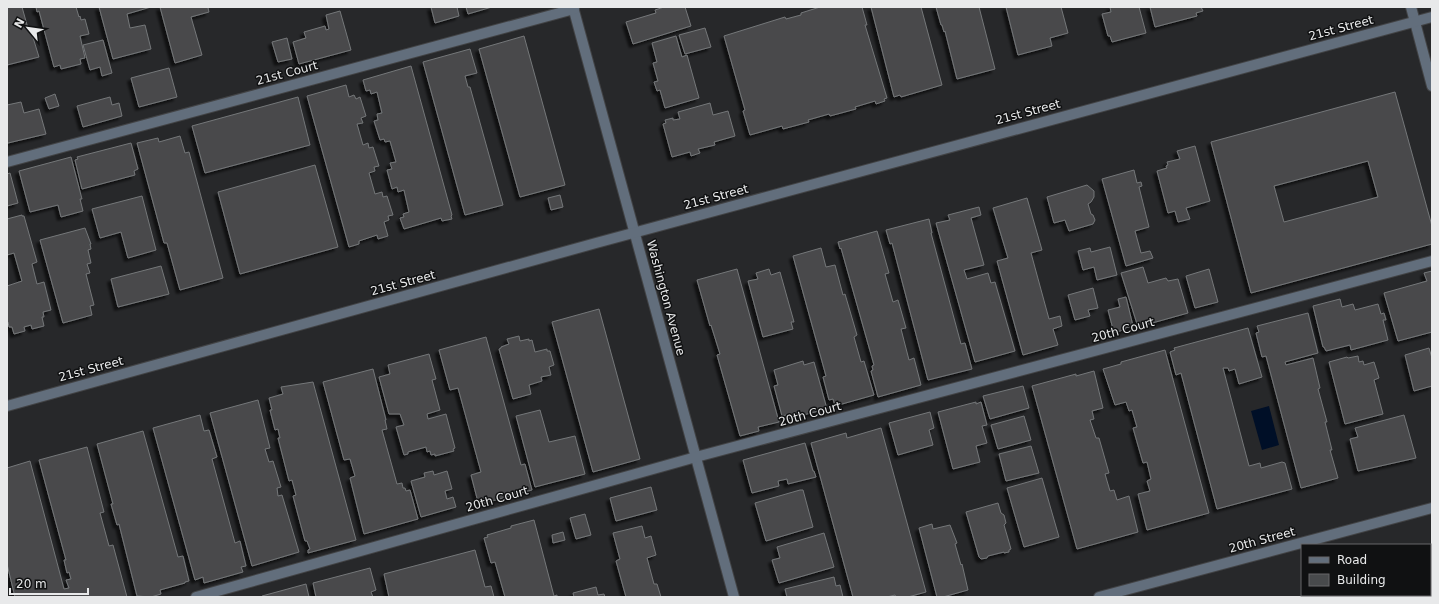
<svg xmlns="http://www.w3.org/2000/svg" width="1439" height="604" viewBox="0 0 1439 604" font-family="'DejaVu Sans',sans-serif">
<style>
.water{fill:#000f27}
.building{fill:#484a4c;stroke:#757779;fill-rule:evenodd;filter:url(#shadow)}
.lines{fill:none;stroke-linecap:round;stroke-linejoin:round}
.minor-casing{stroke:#424345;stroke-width:12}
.minor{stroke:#626e7c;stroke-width:10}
.labels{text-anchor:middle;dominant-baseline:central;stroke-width:3;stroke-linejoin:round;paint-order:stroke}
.street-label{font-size:12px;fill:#e8e9ea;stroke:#101112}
</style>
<defs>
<filter id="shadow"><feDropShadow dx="-3.5" dy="3.5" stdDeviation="1" flood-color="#0009"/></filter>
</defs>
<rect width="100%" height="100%" fill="#27282a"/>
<!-- water -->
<polygon class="water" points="1269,406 1279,445 1262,450 1251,411"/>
<!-- building -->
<g class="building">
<polygon points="7,7 22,7 29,32 31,31 39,57 7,65"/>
<polygon points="36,7 76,7 79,17 80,16 81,20 85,19 89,34 80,36 85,58 80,59 81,64 61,69 60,65 54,67 39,11 37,12"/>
<polygon points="99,7 151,7 127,14 130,28 145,25 151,49 113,59"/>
<polygon points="160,7 211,7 208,8 209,12 191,17 202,55 175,63"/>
<polygon points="431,7 457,7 459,16 435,23"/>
<polygon points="466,7 492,7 468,14"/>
<polygon points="664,7 685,7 691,26 633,44 626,22 656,13 655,10"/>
<polygon points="820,7 862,7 867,25 865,25 887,98 884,99 885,101 876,104 875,101 855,107 856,109 830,116 829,114 808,120 809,122 783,129 782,126 750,135 743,111 745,110 724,36 785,17 786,19 801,15 801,13"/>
<polygon points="871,7 921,7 942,85 901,97 900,95 894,97"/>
<polygon points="936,7 979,7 995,69 957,79 945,31 944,32 942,25 941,25"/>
<polygon points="1006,7 1061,7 1068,33 1050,38 1052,46 1018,55"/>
<polygon points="1110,7 1139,7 1146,33 1112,42 1110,36 1108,36 1102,14 1111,12"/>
<polygon points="1150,7 1201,7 1203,11 1196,13 1197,16 1155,27"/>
<polygon points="340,11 351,50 299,64 293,42 306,38 304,32 325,26 326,30 329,29 326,15"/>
<polygon points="705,28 711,47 685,54 679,35"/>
<polygon points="524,36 565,185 520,197 479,49"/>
<polygon points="676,36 682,57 687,55 699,98 665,108 660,90 657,91 654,82 658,81 653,63 657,62 652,43"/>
<polygon points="287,38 292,59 278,62 272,42"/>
<polygon points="103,40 112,73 102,76 100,67 90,70 83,45"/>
<polygon points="470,49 477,73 465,76 468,87 470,87 503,205 465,215 423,62"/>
<polygon points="411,66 452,215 451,216 452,219 442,221 441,218 404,229 400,218 404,217 403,214 409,212 404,190 398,192 397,187 392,189 387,170 392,169 390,163 396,162 390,141 385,142 384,139 380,140 374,121 378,120 377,114 382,113 377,92 371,94 370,90 366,91 363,80"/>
<polygon points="169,68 177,97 139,107 131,78"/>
<polygon points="346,85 349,97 354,95 356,99 360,97 366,116 361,118 363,123 357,124 363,145 368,143 369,148 373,147 379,166 374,167 375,171 369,173 375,194 382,192 383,197 387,196 393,215 388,216 389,220 384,222 388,236 378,239 377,235 359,241 359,244 349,247 307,96"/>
<path d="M 1395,92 L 1432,226 L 1432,244 L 1251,293 L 1211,142 ZM 1368,161 L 1378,197 L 1284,222 L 1274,186 Z"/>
<polygon points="55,94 59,106 49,109 45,98"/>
<polygon points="110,97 112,105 119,103 122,116 83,127 77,106"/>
<polygon points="298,97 310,145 205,173 192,126"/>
<polygon points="21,102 24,113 39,109 46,134 8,143 7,143 7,105"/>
<polygon points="710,103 713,115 728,111 735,136 714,142 715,145 698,149 700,153 691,156 690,152 672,157 663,124 666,123 665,120 673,118 673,120 680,119 678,112"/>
<polygon points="180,136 185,153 189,152 223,278 180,290 167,243 164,243 137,143 158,138 159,142"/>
<polygon points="131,143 138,169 134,171 135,175 82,189 75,160 78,159 77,157"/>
<polygon points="1195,146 1210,201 1186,208 1190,219 1178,222 1175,211 1168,213 1157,171 1167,168 1166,166 1168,165 1167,162 1180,159 1177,151"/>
<polygon points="71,157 82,199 80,199 83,211 61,217 58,205 30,212 19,171"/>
<polygon points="315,165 338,247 240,274 218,192"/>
<polygon points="1134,170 1137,183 1141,182 1142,186 1139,187 1149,227 1135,231 1141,253 1150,251 1153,258 1126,266 1102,179"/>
<polygon points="10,173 18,203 7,206 7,174"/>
<polygon points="1087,185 1094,191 1094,197 1091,202 1088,204 1091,214 1093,215 1095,220 1093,224 1069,231 1065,220 1054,223 1047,197"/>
<polygon points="560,195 563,207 551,210 548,198"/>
<polygon points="142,196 156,250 128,258 121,232 100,238 92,209"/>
<polygon points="1027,198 1042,250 1031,253 1049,319 1060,316 1062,326 1053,329 1058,345 1023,355 997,261 1008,258 993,208"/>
<polygon points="979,207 981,215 971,218 984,265 964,270 967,279 988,273 991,283 995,282 1015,351 975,362 936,223 950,220 948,215"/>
<polygon points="22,215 22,216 24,216 37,262 32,264 37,284 44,282 51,310 43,312 44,317 42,317 44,326 32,329 31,325 24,327 25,331 14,334 12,327 9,327 8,322 7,322 7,286 22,281 14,253 7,255 7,219"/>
<polygon points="929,219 932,233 931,233 961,344 965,343 972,369 928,380 892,243 890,244 886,230"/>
<polygon points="85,228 91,244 90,244 91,249 88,250 91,263 87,264 90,273 86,274 94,305 90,306 92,315 63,323 40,240"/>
<polygon points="877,231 889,273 885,274 893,302 898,300 906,328 901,329 909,360 914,358 921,385 878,397 871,371 873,370 872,366 874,365 841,248 840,249 838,242"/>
<polygon points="1110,247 1117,275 1097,280 1094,267 1083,270 1078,251 1090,248 1091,252"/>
<polygon points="821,248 826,267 835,265 843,295 845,294 857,335 854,337 861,362 864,361 874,395 835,406 833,399 829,400 823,377 826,376 793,256"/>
<polygon points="161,266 169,294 118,307 111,279"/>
<polygon points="1143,267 1148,283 1166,278 1168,281 1178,279 1188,313 1138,327 1121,273"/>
<polygon points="737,269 779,422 758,427 759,431 740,436 717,355 720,354 711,325 710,326 697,280"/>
<polygon points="769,269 771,275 780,272 794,322 791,322 793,329 763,337 748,281 758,279 756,273"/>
<polygon points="1209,269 1218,302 1195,308 1186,276"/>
<polygon points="1432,271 1432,332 1398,341 1384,293 1427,281 1424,273"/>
<polygon points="1093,288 1098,308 1088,310 1090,316 1075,320 1068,295"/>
<polygon points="1126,297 1133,326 1125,328 1126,329 1114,333 1108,310 1120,307 1118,299"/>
<polygon points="1340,299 1342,307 1353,304 1355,310 1378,304 1381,314 1384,313 1386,320 1383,320 1388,340 1351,350 1350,345 1326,351 1324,347 1323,347 1313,306"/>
<polygon points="599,309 640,459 593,472 552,322"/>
<polygon points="1308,313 1318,353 1285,362 1286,365 1313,358 1320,388 1318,389 1327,422 1325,422 1332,450 1330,450 1338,478 1301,488 1266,356 1262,357 1256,333 1259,332 1257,326"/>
<polygon points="1248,328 1262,377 1239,384 1235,369 1229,371 1228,368 1223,368 1249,466 1260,463 1261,468 1282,462 1285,463 1292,489 1217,509 1181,373 1176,375 1170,352 1175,350 1174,348"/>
<polygon points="519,336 520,341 529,339 529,341 532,340 535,352 547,349 547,351 550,351 554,365 549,367 551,375 541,377 542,381 529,385 531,394 513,399 499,349 501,348 501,347 509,344 507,339"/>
<polygon points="486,337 521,465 525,464 532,490 481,504 480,501 478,502 471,475 481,472 458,388 450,390 439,350"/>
<polygon points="1429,348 1432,358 1432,386 1414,391 1405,355"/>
<polygon points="1165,350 1209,513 1147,530 1138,494 1150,491 1147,481 1151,479 1147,462 1143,463 1133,428 1137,427 1132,410 1129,411 1126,402 1115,405 1103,369 1121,364 1121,362"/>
<polygon points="429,354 436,379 432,380 440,410 427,414 428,419 446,414 455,448 453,449 454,451 435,456 435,454 431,455 430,451 427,452 426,447 408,452 408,454 404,455 396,427 404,425 400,414 389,414 379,377 390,374 388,365"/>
<polygon points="1358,356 1359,362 1363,361 1364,365 1374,362 1379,378 1374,380 1383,414 1345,424 1329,362 1347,357 1348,358"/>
<polygon points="803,361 804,365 814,362 827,409 787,419 786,415 782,416 774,386 778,385 774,370"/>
<polygon points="373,369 386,420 385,420 387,429 382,430 397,484 402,483 403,488 405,488 406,491 410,490 418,519 364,534 350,478 355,476 350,459 344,460 323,382"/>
<polygon points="1094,371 1103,408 1092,411 1094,419 1090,420 1096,438 1099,438 1109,473 1105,474 1110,491 1114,490 1117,500 1129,496 1138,532 1077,549 1032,386 1076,374 1076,376"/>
<polygon points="313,382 356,540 308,553 308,550 310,549 307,541 305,541 293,496 296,495 292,480 289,481 278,438 280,438 278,429 275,430 270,410 272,410 269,398 283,394 281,387"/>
<polygon points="1023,386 1029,408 990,419 983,396"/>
<polygon points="258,400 270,448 265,449 269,462 273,461 281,487 277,488 278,496 282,495 299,552 252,566 210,413"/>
<polygon points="976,402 976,404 981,402 987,425 982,426 987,443 976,446 980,462 953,469 938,412"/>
<polygon points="540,410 549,442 575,436 585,474 535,487 516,416"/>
<polygon points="930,412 934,428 929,430 933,445 898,455 889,423"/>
<polygon points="200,415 204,431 209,430 217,457 212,459 235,543 240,541 246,566 241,567 243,572 204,583 203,577 195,580 153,428"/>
<polygon points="1404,415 1416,458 1358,471 1350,439 1358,437 1355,428"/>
<polygon points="1024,416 1031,440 998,449 991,425"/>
<polygon points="881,428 926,592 908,597 896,597 895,595 887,597 853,597 811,443 846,433 847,438"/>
<polygon points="143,431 178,557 183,556 189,581 185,582 185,583 160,590 161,594 151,597 137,596 119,524 117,525 111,504 113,504 97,444"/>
<polygon points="805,443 813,471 814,471 816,477 788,484 787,479 778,481 779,486 752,493 743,460"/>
<polygon points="1031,446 1039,473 1006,481 999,454"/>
<polygon points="87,447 104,512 100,513 109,546 113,545 127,597 15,597 7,564 7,468 30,461 64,589 69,588 66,580 71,579 69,572 67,573 64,560 66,560 39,460"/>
<polygon points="433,471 434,475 447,471 452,489 445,491 447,499 453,497 456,507 421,517 411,481 425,477 424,473"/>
<polygon points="1042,478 1059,537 1024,547 1007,488"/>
<polygon points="651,487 657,510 616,521 610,498"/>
<polygon points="800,490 803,490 813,527 766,541 755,503"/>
<polygon points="998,503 1001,513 1004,515 1006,523 1004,525 1011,549 1009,550 1009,552 1004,553 1004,552 988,556 987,558 981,559 979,557 966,512"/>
<polygon points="585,514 591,535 576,539 570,518"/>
<polygon points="534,520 554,596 557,595 557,597 505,597 495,562 491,563 484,538 488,537 487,535 511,528 511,526"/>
<polygon points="932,524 933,529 950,525 957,543 955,544 961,565 962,564 968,590 943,597 937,597 919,528"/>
<polygon points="642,526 645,538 651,536 656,555 647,558 654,584 657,584 661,597 626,597 616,561 620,559 613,533"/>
<polygon points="563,532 565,540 553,543 552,535"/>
<polygon points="824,533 834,567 779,583 772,560 780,558 777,547"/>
<polygon points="475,550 485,587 491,586 494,597 389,597 384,574"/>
<polygon points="1432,557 1432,597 1393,597 1393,595 1430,595 1430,558"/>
<polygon points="370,568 376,590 371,592 373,597 316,597 313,583"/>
<polygon points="834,577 836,586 840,585 843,597 787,597 785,589"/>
<polygon points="306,584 309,597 262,597 262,596"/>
<polygon points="596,587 598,595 604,594 605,597 574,597 573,593"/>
<polygon points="1326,595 1382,595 1383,597 1326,597"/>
</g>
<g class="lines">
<!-- minor casing -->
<g class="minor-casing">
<g id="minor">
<polyline points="573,7 734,597"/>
<polyline points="1411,7 1432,86"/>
<polyline points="7,162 574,9"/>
<polyline points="7,406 596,243 1432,17"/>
<polyline points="196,597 696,457 1432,261"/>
<polyline points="1099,597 1432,508"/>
</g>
</g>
<!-- minor -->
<use href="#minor" class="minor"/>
</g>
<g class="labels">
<!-- street labels -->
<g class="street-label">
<text transform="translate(1341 28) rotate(-15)">21st Street</text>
<text transform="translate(287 73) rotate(-15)">21st Court</text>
<text transform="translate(1028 112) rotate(-15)">21st Street</text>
<text transform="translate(716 197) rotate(-15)">21st Street</text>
<text transform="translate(403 283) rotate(-15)">21st Street</text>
<text transform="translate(666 298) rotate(75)">Washington Avenue</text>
<text transform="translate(1123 330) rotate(-15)">20th Court</text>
<text transform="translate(91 369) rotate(-15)">21st Street</text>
<text transform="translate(810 414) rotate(-15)">20th Court</text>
<text transform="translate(497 499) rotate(-16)">20th Court</text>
<text transform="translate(1262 540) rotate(-15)">20th Street</text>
</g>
</g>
<!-- border -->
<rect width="1439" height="604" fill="none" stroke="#e8e9ea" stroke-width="16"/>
<!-- legend -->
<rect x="1301" y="544" width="130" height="52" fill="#101112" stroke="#666768"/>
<rect x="1309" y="557" width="20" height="6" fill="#626e7c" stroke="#666768"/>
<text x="1337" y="564" font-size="12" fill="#e8e9ea">Road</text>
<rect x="1309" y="574" width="20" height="12" fill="#484a4c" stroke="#666768"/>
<text x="1337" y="584" font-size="12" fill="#e8e9ea">Building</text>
<!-- north arrow -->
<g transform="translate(28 28) rotate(299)" stroke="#101112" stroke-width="3" paint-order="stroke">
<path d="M0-3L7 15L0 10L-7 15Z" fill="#e8e9ea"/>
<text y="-6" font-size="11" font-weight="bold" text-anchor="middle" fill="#e8e9ea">N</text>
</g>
<!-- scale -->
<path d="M10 588v6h78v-6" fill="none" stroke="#e8e9ea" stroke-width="2"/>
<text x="16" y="588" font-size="12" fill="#e8e9ea" stroke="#101112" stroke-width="3" paint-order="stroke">20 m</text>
</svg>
